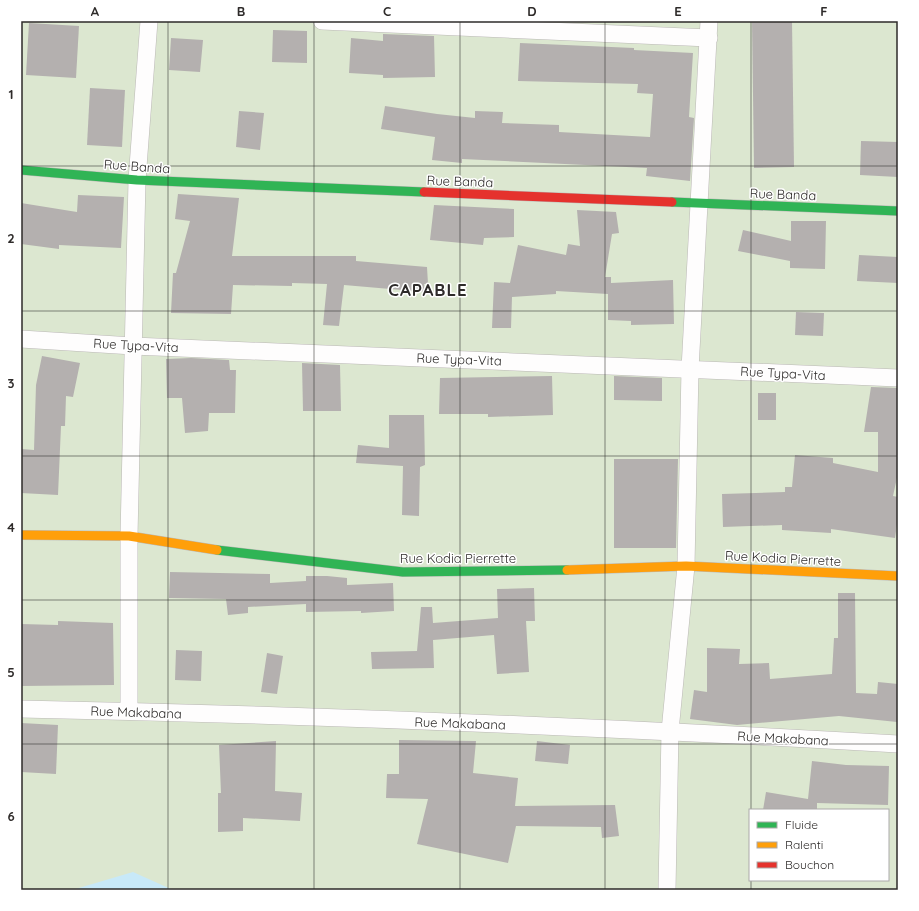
<svg xmlns="http://www.w3.org/2000/svg" width="919" height="911" viewBox="0 0 919 911" font-family="Quicksand,sans-serif">
<style>
.green{fill:#dce7d0;fill-rule:evenodd}
.water{fill:#c8e9f8}
.building{fill:#b4b0af}
.lines{fill:none;stroke-linecap:round;stroke-linejoin:round}
.street-casing{stroke:#bbb8b6;stroke-width:18}
.fast-casing{stroke:#bbb8b6;stroke-width:10}
.slow-casing{stroke:#bbb8b6;stroke-width:10}
.jam-casing{stroke:#bbb8b6;stroke-width:10}
.street{stroke:#fefdfd;stroke-width:17}
.fast{stroke:#30b455;stroke-width:9}
.slow{stroke:#ff9f0a;stroke-width:9}
.jam{stroke:#e5322d;stroke-width:9}
.grid{fill:none;stroke:#2e2b2a;stroke-width:1;stroke-opacity:0.55}
.labels{text-anchor:middle;dominant-baseline:central;stroke-width:3;stroke-linejoin:round;paint-order:stroke}
.street-label{font-size:13px;fill:#2e2b2a;stroke:#fff}
.district-label{font-size:17px;font-weight:bold;letter-spacing:1px;fill:#2e2b2a;stroke:#fff}
.neatline{fill:none;stroke:#2e2b2a;stroke-width:1.5}
.grid-label{font-size:13px;text-anchor:middle;font-weight:bold;fill:#2e2b2a}
</style>
<rect width="100%" height="100%" fill="#f8f4f2"/>
<!-- green -->
<path class="green" d="M 21,21 L 898,21 L 898,890 L 21,890 ZM 750,810 L 888,810 L 888,880 L 750,880 Z"/>
<!-- water -->
<polygon class="water" points="133,872 173,890 72,890"/>
<!-- building -->
<g class="building">
<polygon points="752,21 792,21 794,167 754,168"/>
<polygon points="29,23 79,26 76,78 26,75"/>
<polygon points="273,30 307,31 307,63 272,62"/>
<polygon points="383,34 434,36 435,77 383,78 383,75 349,73 351,38 383,41"/>
<polygon points="171,38 203,40 200,72 169,70"/>
<polygon points="520,43 634,48 634,50 693,53 689,117 694,118 690,181 646,176 647,168 462,159 462,163 432,160 435,137 381,129 385,106 437,114 475,118 475,111 503,112 502,123 559,125 559,132 650,137 653,94 637,93 638,84 518,81"/>
<polygon points="90,88 125,90 122,147 87,145"/>
<polygon points="239,111 264,113 260,150 236,147"/>
<polygon points="861,141 898,142 898,177 860,175"/>
<polygon points="178,194 239,198 232,256 356,256 356,261 427,267 428,284 424,284 425,292 344,285 339,326 323,325 327,284 292,283 292,286 233,285 231,314 171,313 173,273 176,273 190,221 175,219"/>
<polygon points="78,195 124,197 121,248 59,245 59,249 21,244 21,203 77,212"/>
<polygon points="434,205 514,209 514,237 484,238 483,245 430,240"/>
<polygon points="577,210 616,212 619,233 612,234 605,277 611,277 611,283 673,280 674,324 631,325 631,321 608,320 608,294 556,291 556,294 512,297 511,328 492,328 494,282 510,283 518,245 566,255 568,244 580,246"/>
<polygon points="791,221 826,221 825,269 790,268 790,261 738,251 743,230 791,241"/>
<polygon points="859,255 898,257 898,283 857,281"/>
<polygon points="796,312 824,313 823,336 795,335"/>
<polygon points="42,356 80,363 73,397 66,396 65,426 61,426 58,495 21,493 21,449 34,450 36,385"/>
<polygon points="191,358 229,360 230,370 236,370 235,413 209,413 208,431 185,433 182,398 167,398 166,359"/>
<polygon points="302,363 340,365 341,411 303,411"/>
<polygon points="552,376 553,415 488,417 488,414 439,414 440,378"/>
<polygon points="614,376 662,378 662,401 614,400"/>
<polygon points="871,387 898,388 898,473 893,496 898,497 898,517 895,538 831,529 831,533 782,530 782,525 723,527 722,494 785,492 785,487 792,487 795,455 833,458 833,463 878,472 878,432 864,432"/>
<rect x="758" y="393" width="18" height="27"/>
<polygon points="389,415 424,415 425,465 420,467 419,516 402,515 403,466 356,463 358,445 389,448"/>
<polygon points="614,459 678,459 676,548 614,548"/>
<polygon points="170,572 270,574 270,583 306,581 306,576 327,576 347,578 347,585 393,583 394,611 361,613 361,611 306,612 306,604 248,607 248,613 228,615 226,599 169,598"/>
<polygon points="534,588 535,621 526,621 529,672 497,674 494,635 433,640 434,668 372,669 371,652 417,651 421,607 432,607 433,623 498,618 497,589"/>
<polygon points="838,593 855,593 856,693 877,694 878,682 898,684 897,722 839,716 737,725 690,719 694,690 707,692 707,648 740,649 739,664 769,663 770,679 832,674 834,638 838,638"/>
<polygon points="58,621 113,623 114,685 21,686 21,624 58,625"/>
<polygon points="176,650 202,651 201,681 175,680"/>
<polygon points="267,653 283,656 277,694 261,692"/>
<polygon points="21,723 58,725 56,774 21,772"/>
<polygon points="399,740 476,741 473,773 518,778 515,806 615,805 619,836 602,838 601,827 516,826 508,863 417,844 428,799 386,798 387,774 399,774"/>
<polygon points="276,741 275,791 302,793 300,821 243,818 243,831 218,832 218,793 221,793 219,745"/>
<polygon points="537,741 570,745 568,764 535,761"/>
<polygon points="812,761 846,765 889,766 888,805 817,803 817,810 763,810 766,792 808,799"/>
</g>
<g class="lines">
<!-- street casing -->
<g class="street-casing">
<g id="street">
<polyline points="322,21 709,38"/>
<polyline points="21,339 133,346 898,378"/>
<path d="M 21,709 C 313,715 606,727 898,744"/>
<polyline points="129,711 129,536 137,180 149,21"/>
<polyline points="667,890 670,731 686,566 690,369 709,21"/>
</g>
</g>
<!-- fast casing -->
<g class="fast-casing">
<g id="fast">
<polyline points="21,170 137,180 424,192"/>
<polyline points="672,202 898,211"/>
<polyline points="217,550 403,572 567,570"/>
</g>
</g>
<!-- slow casing -->
<g class="slow-casing">
<g id="slow">
<polyline points="21,535 129,536 217,550"/>
<polyline points="567,570 686,566 898,576"/>
</g>
</g>
<!-- jam casing -->
<g class="jam-casing">
<polyline id="jam" points="424,192 672,202"/>
</g>
<!-- street -->
<use href="#street" class="street"/>
<!-- fast -->
<use href="#fast" class="fast"/>
<!-- slow -->
<use href="#slow" class="slow"/>
<!-- jam -->
<use href="#jam" class="jam"/>
</g>
<!-- grid -->
<path class="grid" d="M 168,21 L 168,890M 314,21 L 314,890M 460,21 L 460,890M 605,21 L 605,890M 751,21 L 751,810M 21,166 L 898,166M 21,311 L 898,311M 21,456 L 898,456M 21,600 L 898,600M 21,744 L 898,744M 751,880 L 751,890"/>
<g class="labels">
<!-- street labels -->
<g class="street-label">
<text transform="translate(137 166) rotate(4)">Rue Banda</text>
<text transform="translate(460 181) rotate(2)">Rue Banda</text>
<text transform="translate(783 194) rotate(2)">Rue Banda</text>
<text transform="translate(136 345) rotate(3)">Rue Typa-Vita</text>
<text transform="translate(459 359) rotate(2)">Rue Typa-Vita</text>
<text transform="translate(783 373) rotate(3)">Rue Typa-Vita</text>
<text x="458" y="558">Rue Kodia Pierrette</text>
<text transform="translate(783 558) rotate(3)">Rue Kodia Pierrette</text>
<text transform="translate(136 712) rotate(2)">Rue Makabana</text>
<text transform="translate(460 723) rotate(2)">Rue Makabana</text>
<text transform="translate(783 738) rotate(3)">Rue Makabana</text>
</g>
<!-- district labels -->
<g class="district-label">
<text x="428" y="289">CAPABLE</text>
</g>
</g>
<!-- border -->
<rect width="919" height="911" fill="none" stroke="#ffffff" stroke-width="44"/>
<!-- legend -->
<rect x="749" y="809" width="140" height="72" fill="#ffffff" stroke="#abaaaa"/>
<rect x="757" y="822" width="20" height="6" fill="#30b455" stroke="#abaaaa"/>
<text x="785" y="829" font-size="12" fill="#2e2b2a">Fluide</text>
<rect x="757" y="842" width="20" height="6" fill="#ff9f0a" stroke="#abaaaa"/>
<text x="785" y="849" font-size="12" fill="#2e2b2a">Ralenti</text>
<rect x="757" y="862" width="20" height="6" fill="#e5322d" stroke="#abaaaa"/>
<text x="785" y="869" font-size="12" fill="#2e2b2a">Bouchon</text>
<rect x="22" y="22" width="875" height="867" class="neatline"/>
<g class="grid-label">
<text x="95" y="16">A</text>
<text x="241" y="16">B</text>
<text x="387" y="16">C</text>
<text x="532" y="16">D</text>
<text x="678" y="16">E</text>
<text x="824" y="16">F</text>
<text x="11" y="99">1</text>
<text x="11" y="243">2</text>
<text x="11" y="388">3</text>
<text x="11" y="532">4</text>
<text x="11" y="677">5</text>
<text x="11" y="821">6</text>
</g>
</svg>
